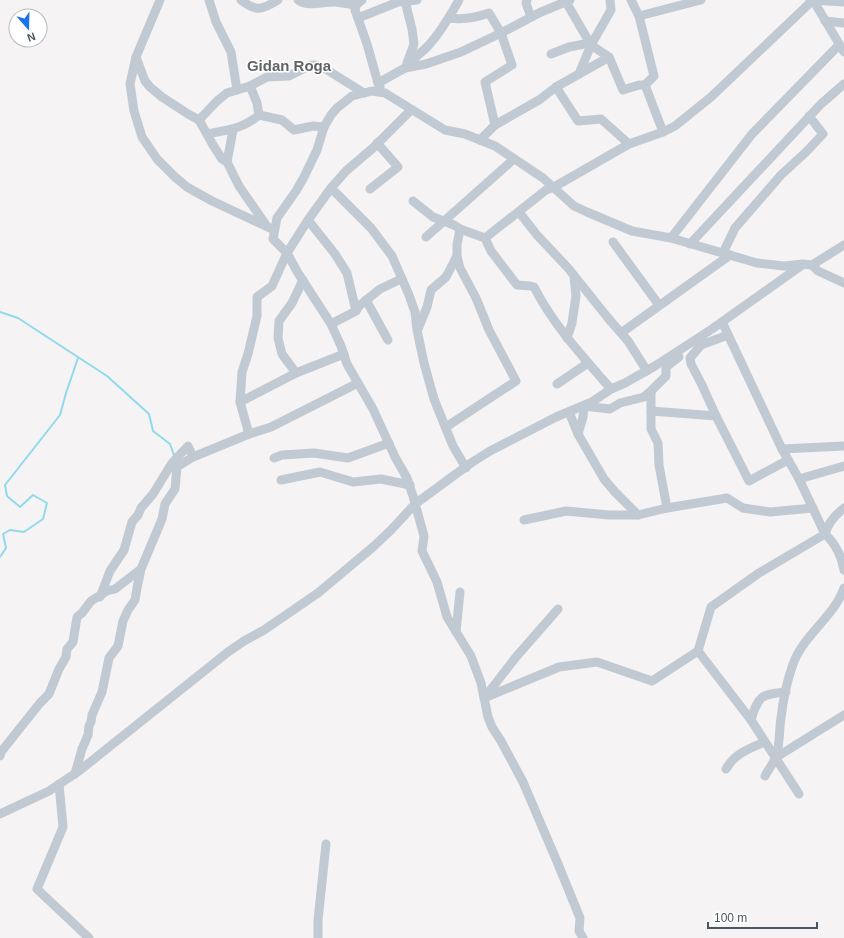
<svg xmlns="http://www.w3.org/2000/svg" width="844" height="938" viewBox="0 0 844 938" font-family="Arial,sans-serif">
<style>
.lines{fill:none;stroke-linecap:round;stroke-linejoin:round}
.stream{stroke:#90daee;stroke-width:2}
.minor{stroke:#c1cad2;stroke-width:9}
.labels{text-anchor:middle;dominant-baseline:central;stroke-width:3;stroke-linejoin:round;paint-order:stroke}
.quarter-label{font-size:15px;font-weight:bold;fill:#5f6368;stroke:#fff}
</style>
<rect width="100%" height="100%" fill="#f5f3f3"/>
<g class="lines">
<!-- stream -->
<g class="stream">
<polyline points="0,312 18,318 107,376 149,414 153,431 170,444 174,455"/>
<polyline points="0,557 6,548 3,534 10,530 24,532 43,519 47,503 33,495 20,507 7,496 5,485 60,415 66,393 78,358"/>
</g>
<!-- minor -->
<g class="minor">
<polyline points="160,0 136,57 130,84 134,111 142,137 157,159 175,177 187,187 212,201 274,230"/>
<polyline points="209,0 216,22 231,52 237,90"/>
<path d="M 241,0 C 256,12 262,10 278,0"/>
<path d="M 298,0 C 307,8 325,1 336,2 C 343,3 349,4 356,5 L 362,0"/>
<polyline points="351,0 356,5 355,10 367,44 378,83 380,87"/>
<polyline points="527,0 526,3 531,17"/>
<polyline points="631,0 639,16 654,76 645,85"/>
<polyline points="810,0 844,2"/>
<polyline points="813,0 844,52"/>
<polyline points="405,1 412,29 414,44 407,63"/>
<polyline points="566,2 591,45 609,57 623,90 639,85 645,85 663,132"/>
<polyline points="639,16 701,0"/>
<polyline points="358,18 398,2 417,0"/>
<path d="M 449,18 C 463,20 475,18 489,13 L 501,33 L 512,65 L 485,82 L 495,125"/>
<polyline points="825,21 844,23"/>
<polyline points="551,54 569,47 590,43"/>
<polyline points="136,57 145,81 150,87 162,97 188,114 199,120 213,145 222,159 227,162 239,186 266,225"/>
<path d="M 405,68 C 412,59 420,54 428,46 C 440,33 450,16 459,0"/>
<polyline points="579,74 591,45 611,10 610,0"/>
<polyline points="378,83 405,68 426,64 461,52 501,33 541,12 570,0"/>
<polyline points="250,86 257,103 259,115"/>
<polyline points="556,87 578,121 601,119 629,144"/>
<polyline points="199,120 217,101 227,93 250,86 267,77 289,76 311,65 315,65 324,68 364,93"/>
<path d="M 207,134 C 228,130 242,129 259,115 L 282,120 L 294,130 L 313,126 L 324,127"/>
<polyline points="480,140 495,125 539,100 556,87 609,57"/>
<polyline points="227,162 233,130"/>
<polyline points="331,188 371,228 392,256 409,295 415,312 417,330 424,363 434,399 453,446 466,468"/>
<polyline points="370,189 398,167 377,143"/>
<path d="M 413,201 L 433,217 L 454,225 L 460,229 L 485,238 L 491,251 L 517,285 L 530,286 L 534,287 C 554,326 583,357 611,389"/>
<polyline points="519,212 537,235 568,268 608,318 628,341 647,371"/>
<polyline points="308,220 335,254 347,273 356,311"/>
<polyline points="426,237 514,159"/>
<polyline points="485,238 546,190 554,187 629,144 663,132 675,126 711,97 813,0"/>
<polyline points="671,238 752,134 839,45"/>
<polyline points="613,242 659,305"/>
<polyline points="690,244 821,104 844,84"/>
<polyline points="723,253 735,228 781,175 806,152 823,134 809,116"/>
<polyline points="812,265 818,271 844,283"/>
<polyline points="303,280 292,303 279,321 278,338 282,354 296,373 344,354"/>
<polyline points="366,300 388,340"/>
<polyline points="722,322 782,449 799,479 844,466"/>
<polyline points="331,324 356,311 359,306 380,289 401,279"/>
<polyline points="418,329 427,307 431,290 446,277 457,256"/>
<polyline points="621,333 730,255"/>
<polyline points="728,335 701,345 690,358 691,364 702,385 716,416 749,481 788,460"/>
<polyline points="567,338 572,323 576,296 574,277"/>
<polyline points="557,384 588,363"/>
<polyline points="651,391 651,429 658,443 659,465 667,508"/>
<polyline points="240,402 296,373"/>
<polyline points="651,411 716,416"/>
<polyline points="569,412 578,434 604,479 615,492 638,515"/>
<polyline points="446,427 516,381 489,330 476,298 460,268 457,256 457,245 460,229"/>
<polyline points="249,434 271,427 358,383"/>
<polyline points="578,434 583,417 584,406 610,409 620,403 644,397 651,391 666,376 666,367 679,357"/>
<polyline points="782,449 844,446"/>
<polyline points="193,457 249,434 240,402 242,372 248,354 257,316 257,297 272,286 287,253 308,220 331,188 346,171 374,147 411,110"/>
<polyline points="274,458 282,455 314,453 348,458 389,443"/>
<polyline points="281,480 320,472 353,482 381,479 410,485"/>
<path d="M 844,508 C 835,515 828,523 825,534 C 835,543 842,557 844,570"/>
<polyline points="524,520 566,511 609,515 638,515 667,508 727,498 743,508 770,512 813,508"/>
<polyline points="456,632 460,592"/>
<polyline points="698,651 751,720 799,794"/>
<polyline points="485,697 516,657 558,609"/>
<polyline points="484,698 559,667 597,662 652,681 698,651 711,607 759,573 825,534 799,479"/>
<path d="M 751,720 C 758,696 761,694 786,692"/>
<polyline points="0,756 1,752 40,703 49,694 59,669 66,657 67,649 73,642 77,617 82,613 91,601 107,591 115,589 141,569"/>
<polyline points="775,758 844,715"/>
<path d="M 726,769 C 735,753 749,749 764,742"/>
<polyline points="75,774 82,749 88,735 89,726 91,722 92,715 102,692 109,658 118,646 123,621 128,610 135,600 137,588 141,569 162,519 165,504 175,489 177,467 193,457 188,446 172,463 153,494 141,508 138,515 132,522 124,550 110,571 100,597"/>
<path d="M 765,776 C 768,770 773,764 776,757 C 780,745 779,730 781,718 C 783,700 787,681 793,664 C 804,634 834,617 844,588"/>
<polyline points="59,784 63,827 37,889 89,938"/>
<polyline points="0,814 49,791 79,771 228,652 244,641 264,630 318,593 373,547 391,530 415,504 471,463 490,451 556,417 592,402 611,389 625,383 655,366 712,329 802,265"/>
<polyline points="318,938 318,920 326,844"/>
<polyline points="583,938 579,931 580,918 558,864 523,782 501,741 492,727 488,717 481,683 471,656 447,617 437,582 422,551 424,536 413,496 407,478 395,457 373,409 347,364 341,346 331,324 298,273 287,253 273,239 277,218 296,191 304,177 317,150 324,127 331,115 337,108 352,96 372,91 385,93 445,130 465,134 495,146 543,178 574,206 587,212 632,231 671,238 757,263 784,266 803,264 812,265 844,245"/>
</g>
</g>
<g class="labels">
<!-- quarter labels -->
<g class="quarter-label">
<text x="289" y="65">Gidan Roga</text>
</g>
</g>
<!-- north arrow -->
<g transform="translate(28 28) rotate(160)"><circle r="19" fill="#ffffff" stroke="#b7bbc0"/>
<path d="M0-3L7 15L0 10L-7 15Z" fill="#1a73e8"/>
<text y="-6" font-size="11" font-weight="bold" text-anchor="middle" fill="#4a5661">N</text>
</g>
<!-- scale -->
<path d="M708 922v6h109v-6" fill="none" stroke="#4a5661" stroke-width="2"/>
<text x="714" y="922" font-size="12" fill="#4a5661" stroke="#ffffff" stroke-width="3" paint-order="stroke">100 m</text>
</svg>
